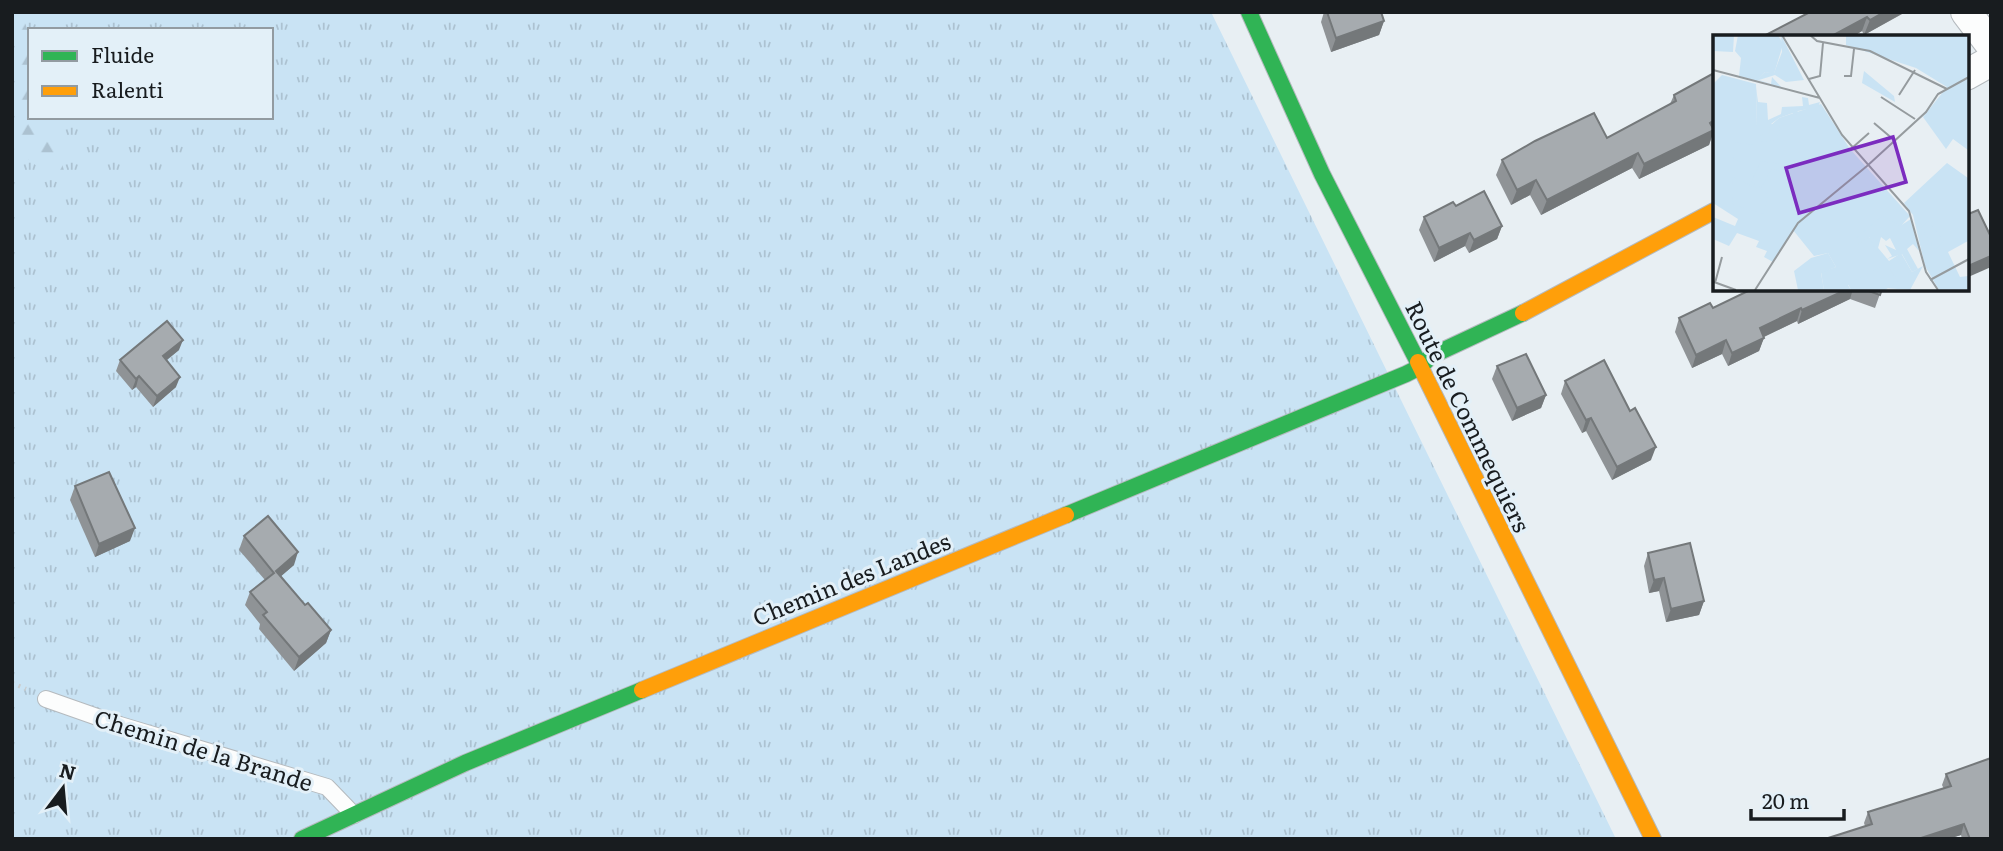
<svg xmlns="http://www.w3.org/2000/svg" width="2003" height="851" viewBox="0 0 2003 851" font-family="Literata,serif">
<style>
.grass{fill:url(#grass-tufts);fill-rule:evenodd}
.forest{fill:url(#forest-firs)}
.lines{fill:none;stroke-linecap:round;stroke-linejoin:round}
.lane-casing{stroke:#b5babe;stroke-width:18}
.street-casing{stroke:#b5babe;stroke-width:32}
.fast-casing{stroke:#b5babe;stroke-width:18}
.slow-casing{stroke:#b5babe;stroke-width:18}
.path{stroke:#cacdce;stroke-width:4.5;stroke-dasharray:2 5;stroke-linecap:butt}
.lane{stroke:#fcfdfd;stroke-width:16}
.street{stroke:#fcfdfd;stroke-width:30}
.fast{stroke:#30b455;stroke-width:16}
.slow{stroke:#ff9f0a;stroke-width:16}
.wall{fill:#8f9396}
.shaded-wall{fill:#74787a}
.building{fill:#a6abaf;stroke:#74787a;stroke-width:2}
.labels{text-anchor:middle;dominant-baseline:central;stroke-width:6;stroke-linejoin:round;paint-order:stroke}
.street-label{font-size:23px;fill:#181c1f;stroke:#e3f0f8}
.inset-road{fill:none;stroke:#959b9e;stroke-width:2}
.view{fill:#7b2cbf;fill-opacity:0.15;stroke:#7b2cbf;stroke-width:3.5}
.inset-edge{fill:none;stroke:#181c1f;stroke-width:3.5}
</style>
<defs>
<pattern id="grass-tufts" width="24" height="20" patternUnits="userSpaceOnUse" patternTransform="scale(1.75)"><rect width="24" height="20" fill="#c9e3f4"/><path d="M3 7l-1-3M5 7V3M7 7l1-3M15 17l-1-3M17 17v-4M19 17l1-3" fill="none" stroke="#acc2d1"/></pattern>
<pattern id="forest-firs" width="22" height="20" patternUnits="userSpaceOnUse" patternTransform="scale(1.75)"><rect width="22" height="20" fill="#c9e3f4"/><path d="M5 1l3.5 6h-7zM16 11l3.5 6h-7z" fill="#acc2d1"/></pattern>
</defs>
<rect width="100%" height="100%" fill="#e8eff3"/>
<!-- grass -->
<path class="grass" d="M 12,12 L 1211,12 L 1616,839 L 12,839 ZM 30,30 L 271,30 L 271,117 L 30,117 Z"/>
<!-- forest -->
<polygon class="forest" points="12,12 22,12 30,41 30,117 50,117 69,190 12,147"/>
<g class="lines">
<!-- lane casing -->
<g class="lane-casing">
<polyline id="lane" points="46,699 120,725 327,787 354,815"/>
</g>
<!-- street casing -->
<g class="street-casing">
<g id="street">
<polyline points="1966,12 1991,45"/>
<polyline points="1966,75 1991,61"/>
</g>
</g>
<!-- fast casing -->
<g class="fast-casing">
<g id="fast">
<polyline points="1249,12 1322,174 1418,362"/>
<polyline points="1066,515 1406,374 1420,367 1431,356 1523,313"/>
<polyline points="302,839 465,763 642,690"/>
</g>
</g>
<!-- slow casing -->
<g class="slow-casing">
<g id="slow">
<polyline points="1523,313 1714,211"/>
<polyline points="1418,362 1653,839"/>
<polyline points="642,690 1066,515"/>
</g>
</g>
<!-- path -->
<polyline class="path" points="12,683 26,689"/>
<!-- lane -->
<use href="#lane" class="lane"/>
<!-- street -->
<use href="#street" class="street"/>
<!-- fast -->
<use href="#fast" class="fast"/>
<!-- slow -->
<use href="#slow" class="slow"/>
</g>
<!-- wall -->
<g class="wall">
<polygon points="1324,12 1381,12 1384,21 1379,35 1331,52 1321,22"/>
<polygon points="1810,12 1904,13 1864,35 1862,31 1852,37 1762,37"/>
<polygon points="1674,95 1713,133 1709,145 1639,179 1632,168 1541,215 1530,195 1511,205 1496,175 1502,160 1607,138 1670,104"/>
<polygon points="1456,206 1502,226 1497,239 1469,253 1465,246 1434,262 1419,230 1424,217"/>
<polygon points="1752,289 1886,289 1881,291 1875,308 1850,299 1798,324 1797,321 1764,337 1759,351 1728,366 1722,354 1692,368 1675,332 1679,318 1713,308"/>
<polygon points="179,350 167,360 176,387 153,407 136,387 132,390 116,371 120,360"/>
<polygon points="1497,366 1546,395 1541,408 1512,421 1492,379"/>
<polygon points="1565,381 1630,411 1651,460 1612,480 1586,431 1582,433 1561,394"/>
<polygon points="75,486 130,541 95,557 70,500"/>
<polygon points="244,536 294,565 281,576 305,605 331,630 326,643 294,671 259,629 260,624 245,605 250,592 265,580 239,550"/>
<polygon points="1648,553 1704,601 1699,615 1666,622 1659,591 1649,593 1644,566"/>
<polygon points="1946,774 1991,839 1962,839 1961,835 1948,839 1825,839 1865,826 1864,823 1868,812 1944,789 1942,785"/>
</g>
<!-- shaded-wall -->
<g class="shaded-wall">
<polygon points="1884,12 1905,12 1864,35 1870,20"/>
<polygon points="1867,17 1862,31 1852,37 1830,37"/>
<polygon points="1384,21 1379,35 1331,52 1336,38"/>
<polygon points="1714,120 1714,132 1713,133 1709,145 1639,179 1644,164"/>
<polygon points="1638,153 1632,168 1541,215 1547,200"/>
<polygon points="1536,180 1530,195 1511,205 1517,190"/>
<polygon points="1502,226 1497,239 1469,253 1474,240"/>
<polygon points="1470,233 1465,246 1434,262 1439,248"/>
<polygon points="1991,256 1991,267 1966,278 1966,267"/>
<polygon points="1848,289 1853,289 1850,299 1798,324 1802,310"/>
<polygon points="1801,308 1797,321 1755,341 1760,328"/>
<polygon points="1764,338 1759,351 1728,366 1732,353"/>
<polygon points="183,340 179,350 159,366 163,356"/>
<polygon points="1726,340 1722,354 1692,368 1696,355"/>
<polygon points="139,376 136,387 132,390 136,379"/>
<polygon points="180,377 176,387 153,407 157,396"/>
<polygon points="1546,395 1541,408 1512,421 1517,408"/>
<polygon points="1591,418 1586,431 1582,433 1586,420"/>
<polygon points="1656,447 1651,460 1612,480 1617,467"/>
<polygon points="135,528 130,541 95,557 99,544"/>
<polygon points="298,552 294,565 272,584 276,571"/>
<polygon points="1664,578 1659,591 1649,593 1654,580"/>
<polygon points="1704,601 1699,615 1666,622 1671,609"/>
<polygon points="331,630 326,643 294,671 299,657"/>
<polygon points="1964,824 1961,835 1948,839 1918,839"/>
</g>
<!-- building -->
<g class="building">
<polygon points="1327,12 1381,12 1384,21 1336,38"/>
<polygon points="1810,12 1884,12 1870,20 1867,17 1830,37 1762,37"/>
<polygon points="1714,73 1714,120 1710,123 1714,130 1644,164 1638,153 1547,200 1536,180 1517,190 1502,160 1535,141 1594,113 1607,138 1676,101 1674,95"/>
<polygon points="1484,191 1502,226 1474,240 1470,233 1439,248 1424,217 1453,202 1456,206"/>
<polygon points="1978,210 1991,237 1991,256 1966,267 1966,215"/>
<polygon points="1752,289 1848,289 1802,310 1801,308 1760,328 1764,338 1732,353 1726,340 1696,355 1679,318 1710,303 1713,308"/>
<polygon points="1863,289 1882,289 1880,295"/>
<polygon points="167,321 183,340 163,356 180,377 157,396 139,376 136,379 120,360"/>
<polygon points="1526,354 1546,395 1517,408 1497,366"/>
<polygon points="1604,360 1630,411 1635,408 1656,447 1617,467 1591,418 1586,420 1565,381"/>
<polygon points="109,472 135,528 99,544 75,486"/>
<polygon points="268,516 298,552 276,571 305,605 308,603 331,630 299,657 263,615 267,612 250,592 274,573 244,536"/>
<polygon points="1690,543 1704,601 1671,609 1664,578 1654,580 1648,553"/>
<polygon points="1991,758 1991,839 1970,839 1964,824 1918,839 1825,839 1872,824 1868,812 1951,786 1946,774"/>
</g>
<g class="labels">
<!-- street labels -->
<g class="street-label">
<text transform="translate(1469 416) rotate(64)">Route de Commequiers</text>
<text transform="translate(851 578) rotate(-22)">Chemin des Landes</text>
<text transform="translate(204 749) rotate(17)">Chemin de la Brande</text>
</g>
</g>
<!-- overview -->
<g transform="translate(1713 35)">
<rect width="256" height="256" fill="#e8eff3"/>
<path d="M 0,0 L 21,0 L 20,17 L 0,16 ZM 25,0 L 65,0 L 70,9 L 61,39 L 52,37 L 44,46 L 26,41 L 28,23 L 22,16 ZM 133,0 L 255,0 L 255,115 L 240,104 L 233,114 L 210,82 L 234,52 L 203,33 L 133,10 ZM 9,40 L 43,49 L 44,91 L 56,92 L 66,83 L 108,69 L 137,114 L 197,181 L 188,191 L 156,202 L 176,226 L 188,218 L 199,237 L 210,231 L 197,255 L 135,250 L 138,255 L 111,255 L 108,237 L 123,232 L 115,218 L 101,221 L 80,195 L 60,227 L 51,222 L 54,216 L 43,212 L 46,206 L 24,198 L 16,211 L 0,204 L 0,182 L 22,191 L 25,184 L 0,168 L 0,49 ZM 234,128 L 255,143 L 255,206 L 235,217 L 247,242 L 255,241 L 255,255 L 226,255 L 212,231 L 200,180 L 191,168 Z" fill="#c9e3f4"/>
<path d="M 68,0 L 91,45 L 73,47 L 62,40 L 46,45 L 58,49 L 59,42 L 69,53 L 44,45 L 52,37 L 61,38 L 69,17 ZM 151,36 L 181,61 L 182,67 L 149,48 ZM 43,52 L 45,67 L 54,68 L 55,85 L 68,79 L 69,72 L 90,71 L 89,62 L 95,63 L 96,70 L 107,67 L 105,72 L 85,76 L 81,83 L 80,78 L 66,83 L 58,89 L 67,91 L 64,105 L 47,107 L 48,100 L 57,98 L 56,92 L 44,92 ZM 21,107 L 40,110 L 31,128 L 16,121 ZM 48,126 L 73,130 L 80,142 L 59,133 L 48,153 L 38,147 ZM 20,142 L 55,159 L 50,179 L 19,169 ZM 169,181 L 187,191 L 198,184 L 206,216 L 200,209 L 194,214 L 205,234 L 199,237 L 189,219 L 174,224 L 179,221 L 172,210 L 183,215 L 177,203 L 173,206 L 168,202 L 164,217 L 156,202 L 144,210 L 141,205 ZM 215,186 L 231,206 L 222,215 L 208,193 ZM 115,218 L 123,232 L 108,238 L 111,255 L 85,255 L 81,236 L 98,223 ZM 173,229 L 185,246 L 172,255 L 138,255 L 135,249 Z" fill="#c9e3f4"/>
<path class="inset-road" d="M 69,0 L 129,100 L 196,176 L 213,237 L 225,255M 97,0 L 104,6 L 157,16 L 234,54M 0,35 L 107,63M 131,41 L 138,41 L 141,14M 96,44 L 107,41 L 110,8M 186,60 L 202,35M 168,62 L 202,84M 161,88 L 181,105M 139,113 L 156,98M 217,245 L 256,224M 1,247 L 23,255M 2,248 L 9,222M 42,255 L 85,188 L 154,131 L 213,77 L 225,59 L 256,42"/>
<path class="view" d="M 180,102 L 193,147 L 86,178 L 73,133 Z"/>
<rect width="256" height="256" class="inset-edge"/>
</g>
<!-- border -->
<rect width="2003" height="851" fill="none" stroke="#181c1f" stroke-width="28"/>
<!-- legend -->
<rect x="28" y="28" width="245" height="91" fill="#e3f0f8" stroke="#929ba1" stroke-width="2"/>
<rect x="42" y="51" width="35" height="10" fill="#30b455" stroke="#929ba1" stroke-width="2"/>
<text x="91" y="63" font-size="21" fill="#181c1f">Fluide</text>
<rect x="42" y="86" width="35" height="10" fill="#ff9f0a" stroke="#929ba1" stroke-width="2"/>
<text x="91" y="98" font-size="21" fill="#181c1f">Ralenti</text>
<!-- north arrow -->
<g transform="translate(63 788) rotate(16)" stroke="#e3f0f8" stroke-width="5" paint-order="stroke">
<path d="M0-5L12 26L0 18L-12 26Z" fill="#181c1f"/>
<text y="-10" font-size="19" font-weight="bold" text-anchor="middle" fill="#181c1f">N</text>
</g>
<!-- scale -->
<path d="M1751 809v10h93v-10" fill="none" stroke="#181c1f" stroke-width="3.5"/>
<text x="1762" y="809" font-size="21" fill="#181c1f" stroke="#e3f0f8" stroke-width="5" paint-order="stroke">20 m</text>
</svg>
